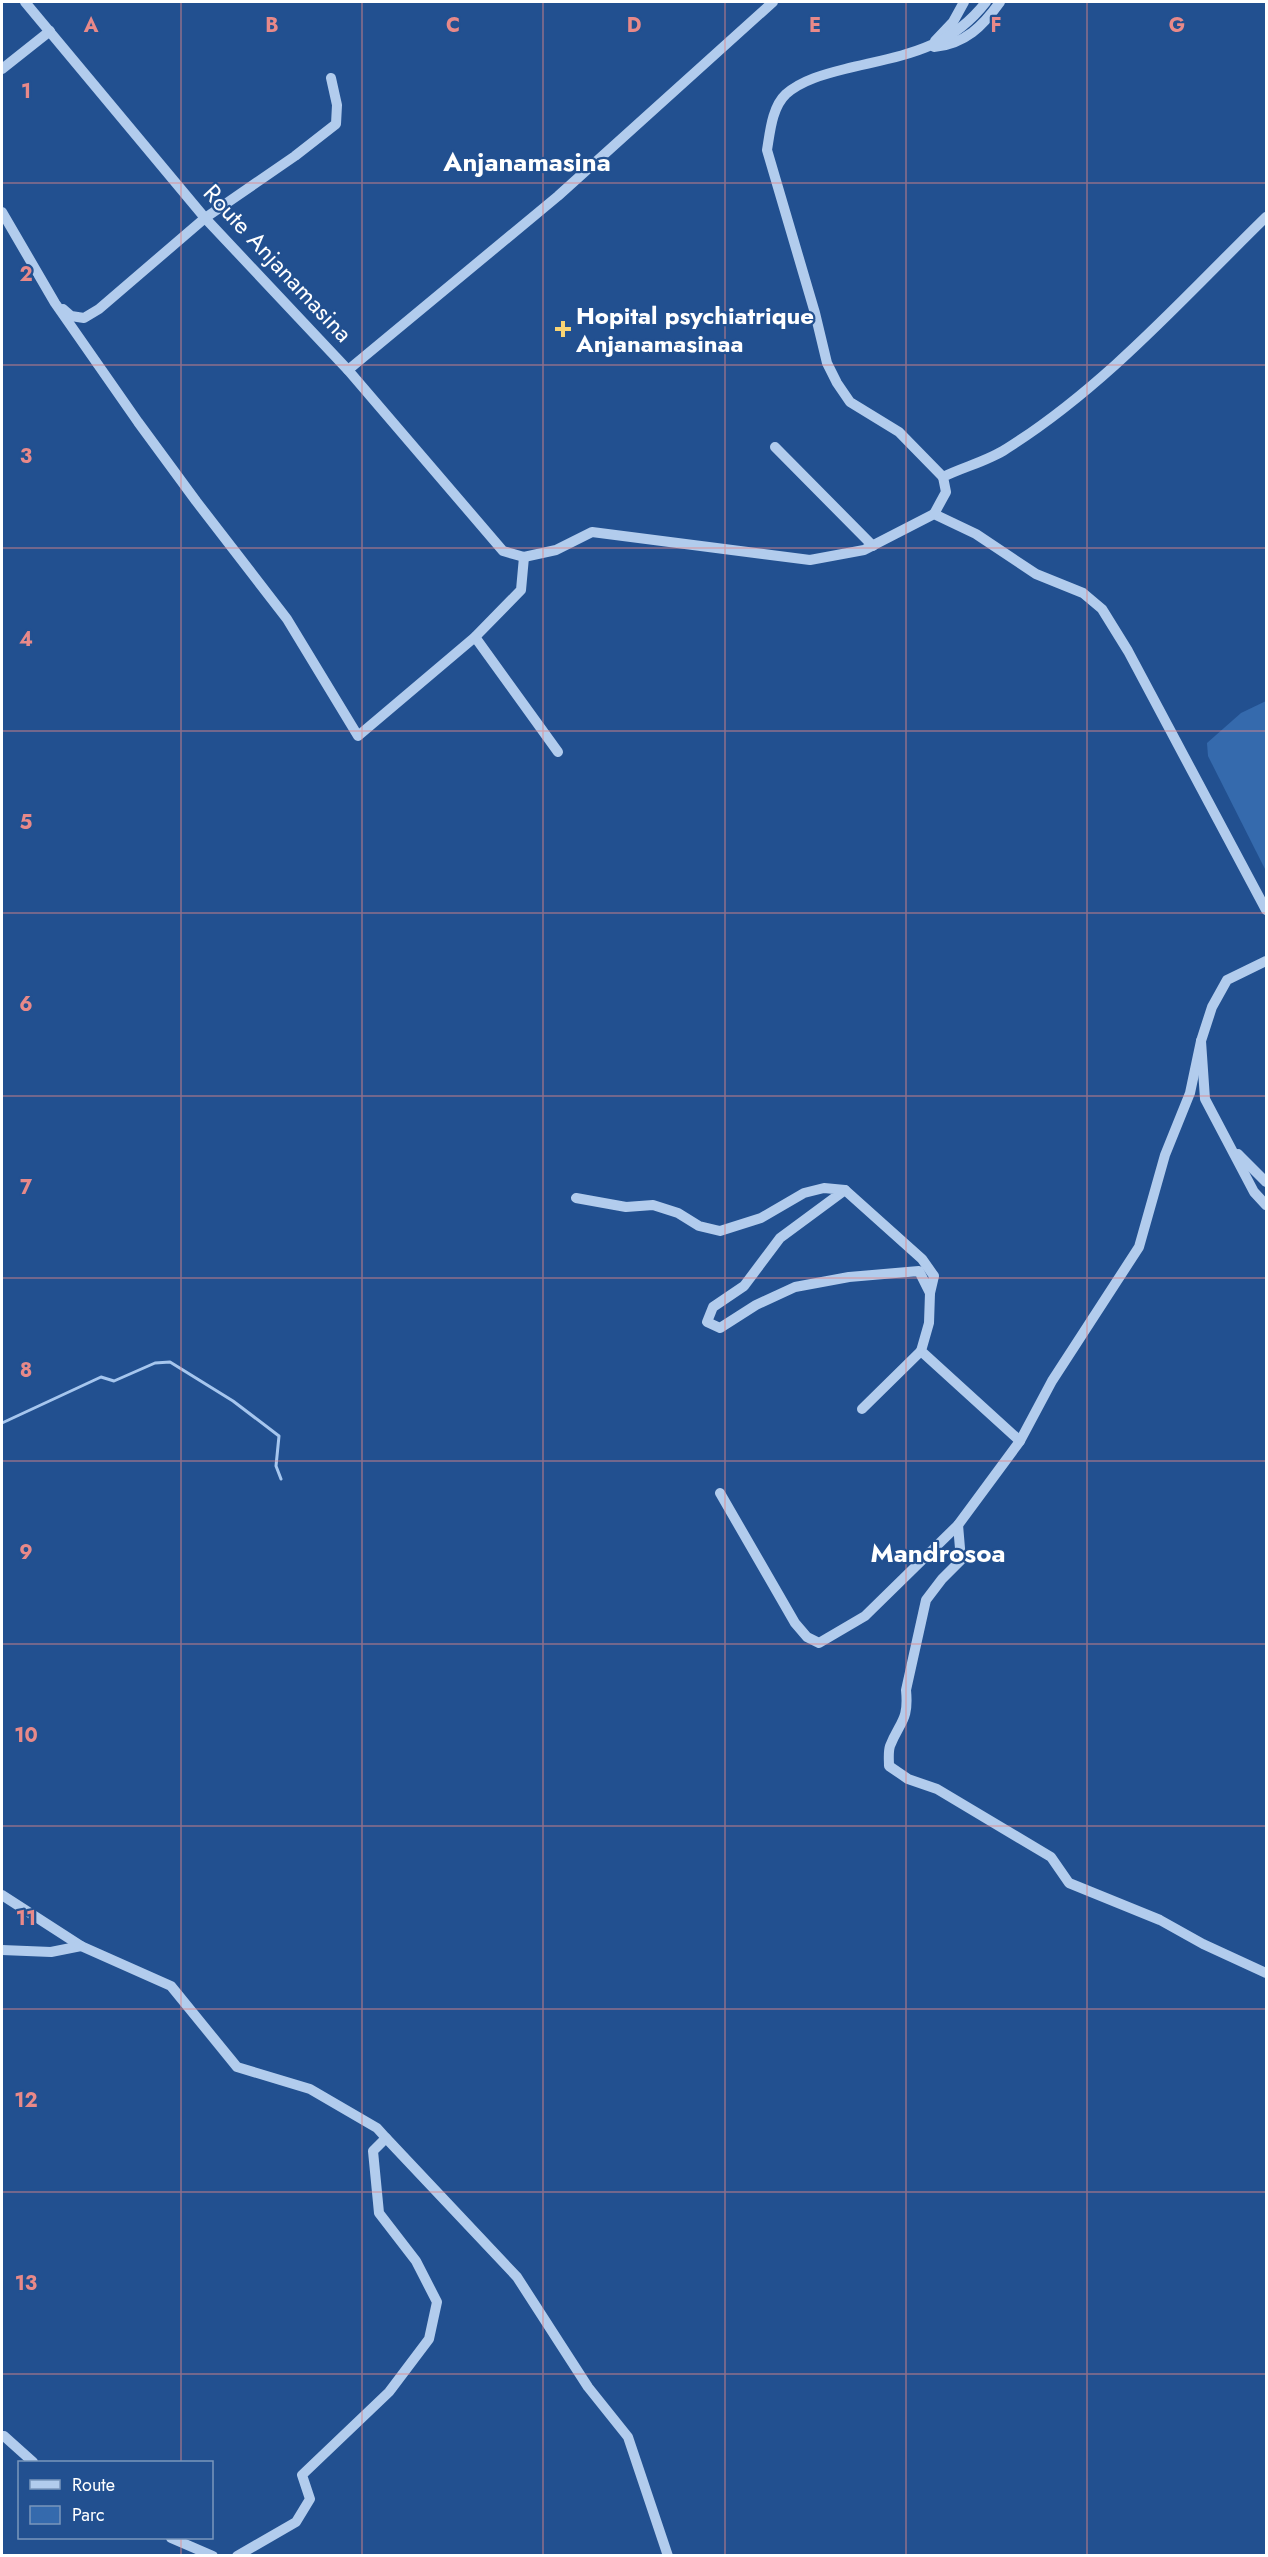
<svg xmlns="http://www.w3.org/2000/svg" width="1268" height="2557" viewBox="0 0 1268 2557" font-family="Jost,sans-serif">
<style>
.green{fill:#356aad}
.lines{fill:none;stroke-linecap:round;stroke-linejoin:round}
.stream{stroke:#a6c6ee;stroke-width:3}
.minor{stroke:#b2cced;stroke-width:10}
.grid{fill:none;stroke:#e88989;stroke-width:1.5;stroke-opacity:0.55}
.poi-dot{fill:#f9d474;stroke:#225090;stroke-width:2}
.labels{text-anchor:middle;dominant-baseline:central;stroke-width:4.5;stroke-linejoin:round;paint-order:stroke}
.street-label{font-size:24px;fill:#fff;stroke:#225090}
.poi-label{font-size:24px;font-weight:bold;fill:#fff;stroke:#225090;text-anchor:start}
.neighbourhood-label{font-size:26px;font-weight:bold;fill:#fff;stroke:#225090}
.grid-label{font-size:20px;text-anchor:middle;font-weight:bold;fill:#e88989;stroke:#225090;stroke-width:4.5;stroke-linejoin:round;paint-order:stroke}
</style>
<rect width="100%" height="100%" fill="#225090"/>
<!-- green -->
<polygon class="green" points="1266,701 1266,871 1208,756 1207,743 1241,713"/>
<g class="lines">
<!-- stream -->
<polyline class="stream" points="2,1423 101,1377 114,1381 155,1363 170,1362 233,1401 279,1436 276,1466 281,1479"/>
<!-- minor -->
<g class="minor">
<polyline points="25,2 205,218 348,370 503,551 524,557 556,550 592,532 810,560 864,550 934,514 976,534 1036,574 1083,593 1102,609 1128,651 1266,910"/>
<polyline points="935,41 953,22 964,2"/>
<path d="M 934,47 C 965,44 983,26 1000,2"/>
<polyline points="2,69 50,31"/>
<polyline points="2,212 55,303 138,422 196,501 287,619 358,736 475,637 521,590 524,557"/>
<polyline points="63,309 71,316 84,318 99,309 205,218 295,156 336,124 337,105 331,78"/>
<polyline points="348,370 558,196 773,2"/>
<polyline points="775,447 873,546"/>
<path d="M 943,477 L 899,432 L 850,402 L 837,383 L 827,363 L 815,313 L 767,150 C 770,132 772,107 786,94 C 802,80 825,74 845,69 C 902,55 948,51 986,2"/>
<path d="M 934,514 L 946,492 L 943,477 C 963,467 988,461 1006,449 C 1105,387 1184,297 1266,217"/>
<polyline points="475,637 558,752"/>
<polyline points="1266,961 1227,980 1212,1007 1201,1041 1205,1099 1254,1192 1266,1205"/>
<polyline points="1238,1154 1266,1182"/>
<polyline points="845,1190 922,1259 934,1276 930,1293"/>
<polyline points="576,1198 626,1207 653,1205 678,1213 699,1226 720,1231 761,1218 804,1193 824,1188 845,1190 780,1238 744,1286 713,1307 707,1322 720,1328 756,1305 795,1287 849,1277 919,1271 930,1293 929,1323 921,1351 1020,1441"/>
<polyline points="862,1409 921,1351"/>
<polyline points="720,1493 795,1623 807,1637 819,1643 865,1616 958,1525 1020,1441 1052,1381 1139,1247 1165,1155 1190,1093 1201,1041"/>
<path d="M 958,1525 L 961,1560 L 942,1579 L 926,1600 L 906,1690 C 909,1721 900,1721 890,1746 C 888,1752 889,1760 889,1766 L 908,1779 L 937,1789 L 1051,1857 L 1069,1883 L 1160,1920 L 1203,1944 L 1266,1973"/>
<polyline points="2,1895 81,1946 171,1986 237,2067 310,2089 377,2128 386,2138"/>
<polyline points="2,1950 51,1952 81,1946"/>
<polyline points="2,2436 4,2436 33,2462"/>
<polyline points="171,2538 213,2556"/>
<polyline points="237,2556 296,2522 310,2499 302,2475 389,2392 429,2339 437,2302 416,2261 379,2213 373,2151 386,2138 517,2277 588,2387 628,2437 668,2556"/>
</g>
</g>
<!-- grid -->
<path class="grid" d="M 181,2 L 181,2462M 362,2 L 362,2556M 543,2 L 543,2556M 725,2 L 725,2556M 906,2 L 906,2556M 1087,2 L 1087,2556M 2,183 L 1266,183M 2,365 L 1266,365M 2,548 L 1266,548M 2,731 L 1266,731M 2,913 L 1266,913M 2,1096 L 1266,1096M 2,1278 L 1266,1278M 2,1461 L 1266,1461M 2,1644 L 1266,1644M 2,1826 L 1266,1826M 2,2009 L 1266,2009M 2,2192 L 1266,2192M 2,2374 L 1266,2374M 181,2538 L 181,2556"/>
<!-- markers -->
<path class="poi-dot" d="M560 320h6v6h6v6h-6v6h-6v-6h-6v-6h6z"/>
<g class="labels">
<!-- street labels -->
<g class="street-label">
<text transform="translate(278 263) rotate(47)">Route Anjanamasina</text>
</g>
<!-- poi labels -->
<g class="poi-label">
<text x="576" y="315">Hopital psychiatrique<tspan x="576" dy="28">Anjanamasinaa</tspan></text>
</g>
<!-- neighbourhood labels -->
<g class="neighbourhood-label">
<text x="527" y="162">Anjanamasina</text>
<text x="938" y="1553">Mandrosoa</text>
</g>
</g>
<g class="grid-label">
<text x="91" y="32">A</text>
<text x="272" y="32">B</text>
<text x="453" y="32">C</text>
<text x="634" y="32">D</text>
<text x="815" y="32">E</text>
<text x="996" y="32">F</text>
<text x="1177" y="32">G</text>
<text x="26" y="98">1</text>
<text x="26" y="281">2</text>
<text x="26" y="463">3</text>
<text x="26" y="646">4</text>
<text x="26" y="829">5</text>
<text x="26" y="1011">6</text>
<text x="26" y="1194">7</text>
<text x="26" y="1377">8</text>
<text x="26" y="1559">9</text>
<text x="26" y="1742">10</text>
<text x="26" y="1925">11</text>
<text x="26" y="2107">12</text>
<text x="26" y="2290">13</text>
</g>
<!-- border -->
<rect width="1268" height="2557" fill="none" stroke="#ffffff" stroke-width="6"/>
<!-- legend -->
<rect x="18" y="2461" width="195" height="78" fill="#225090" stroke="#7a96bc" stroke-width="1.5"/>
<rect x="30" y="2480" width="30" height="9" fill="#b2cced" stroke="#7a96bc" stroke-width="1.5"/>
<text x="72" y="2491" font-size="18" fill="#ffffff">Route</text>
<rect x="30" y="2506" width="30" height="18" fill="#356aad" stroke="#7a96bc" stroke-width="1.5"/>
<text x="72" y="2521" font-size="18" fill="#ffffff">Parc</text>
</svg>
